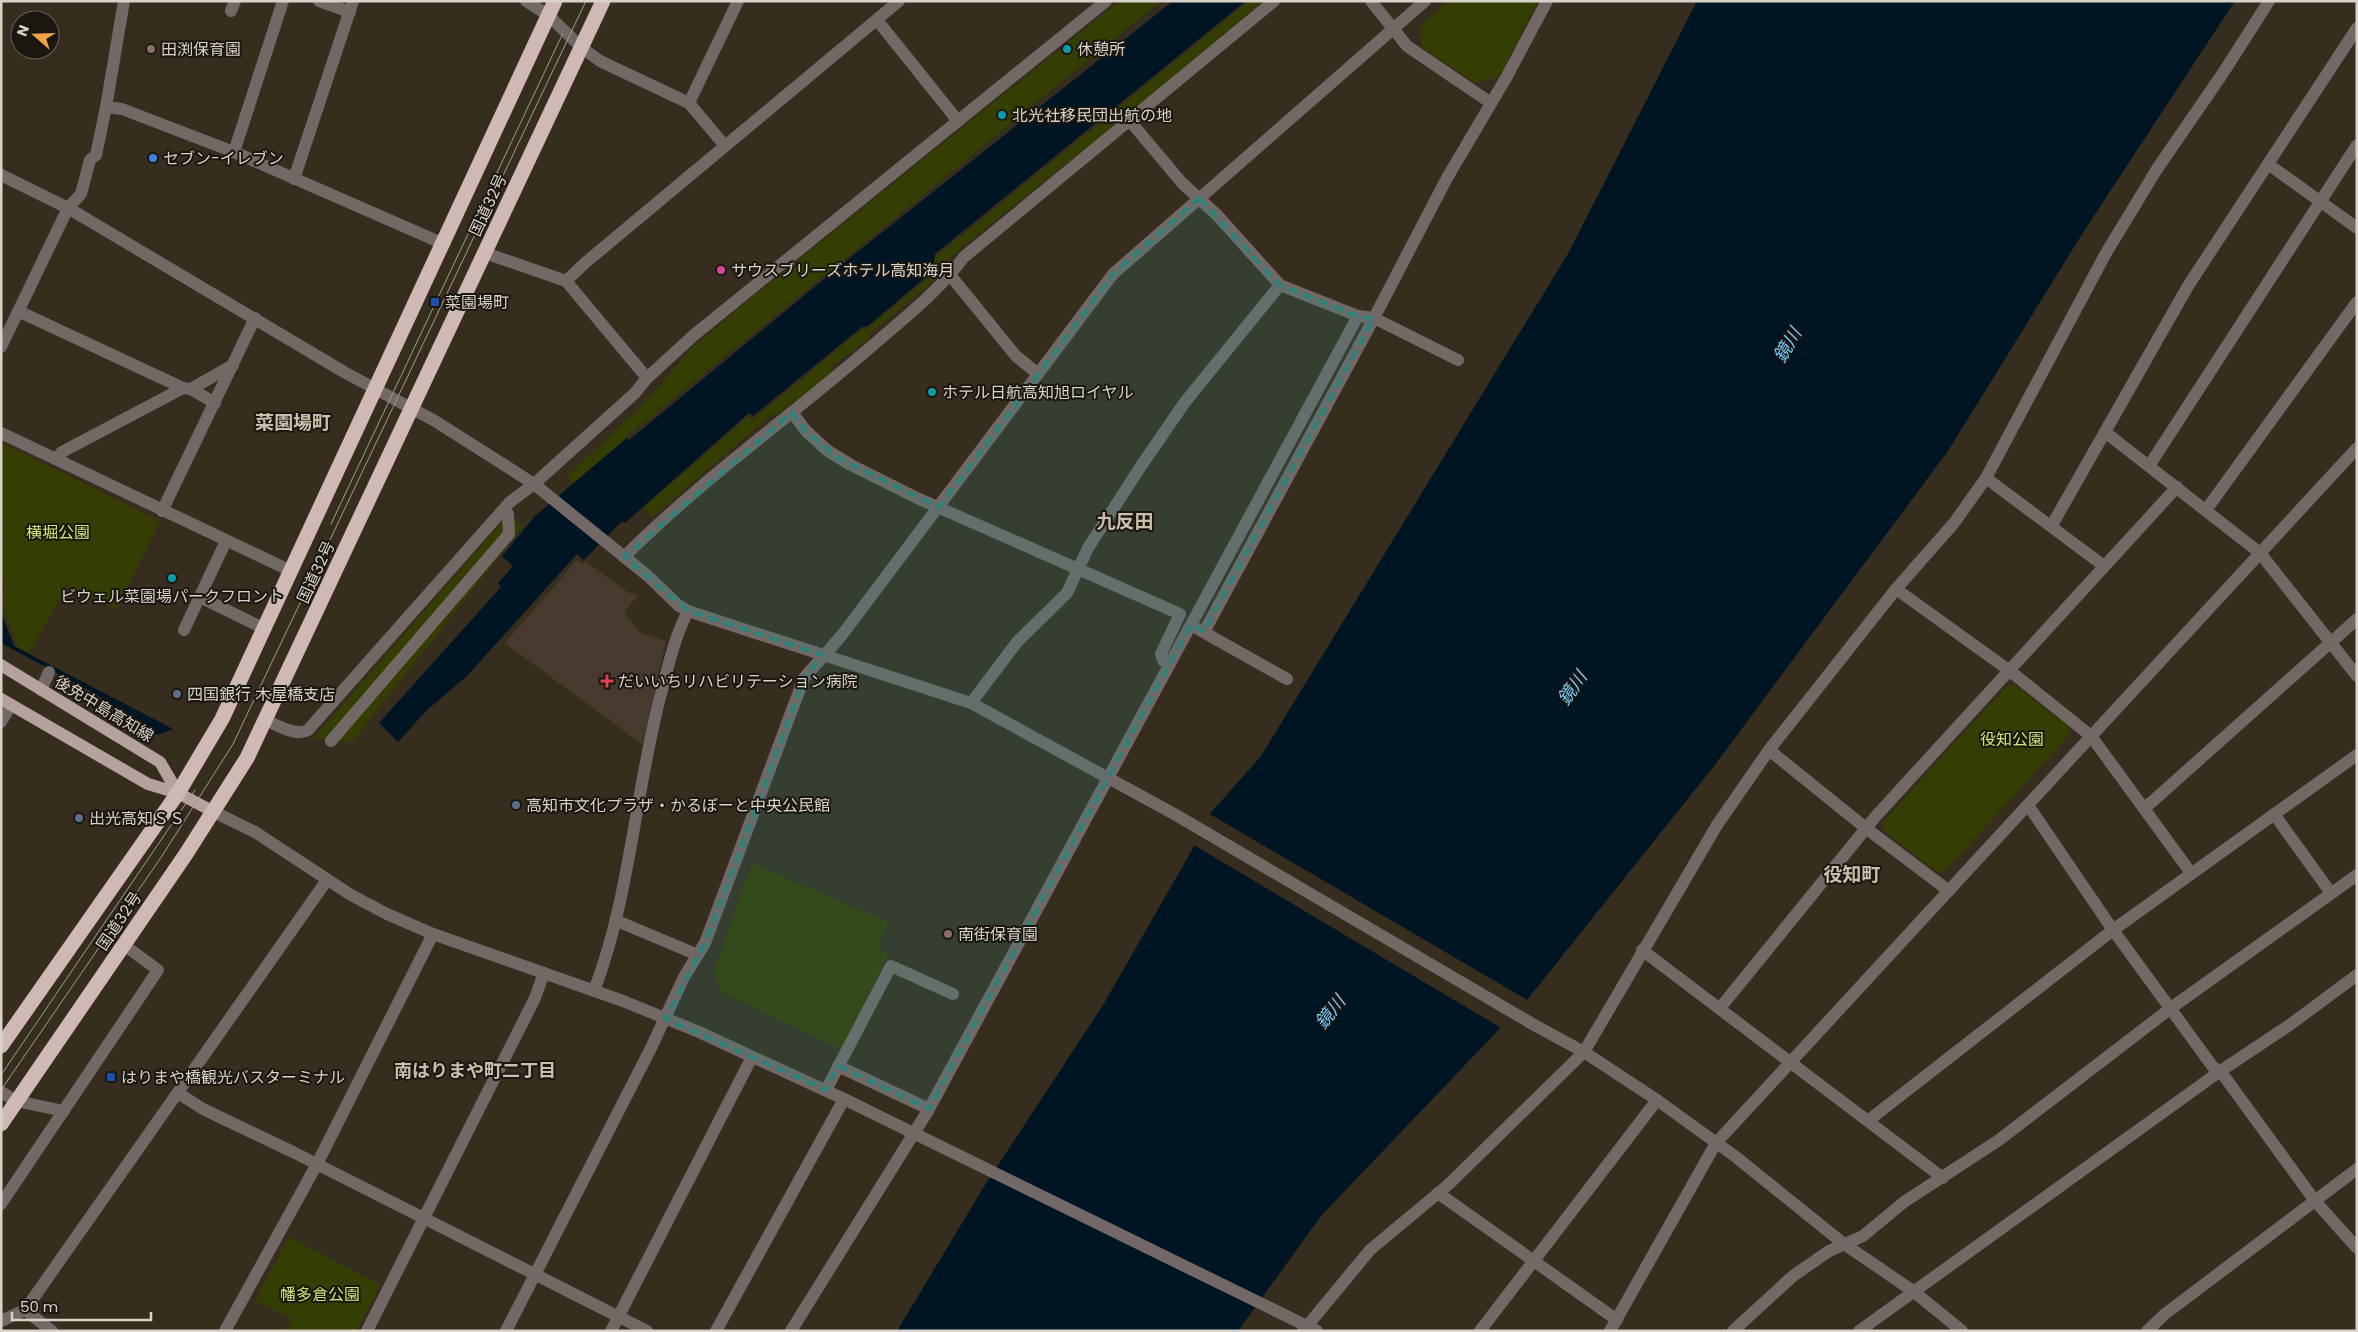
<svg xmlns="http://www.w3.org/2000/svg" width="2358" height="1332" viewBox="0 0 2358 1332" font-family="Poppins,'Noto Sans JP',sans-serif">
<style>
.medical{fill:#47392d}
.green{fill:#353e02}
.water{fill:#001524}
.pier{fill:#372d1f}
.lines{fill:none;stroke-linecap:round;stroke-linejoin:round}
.minor{stroke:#726967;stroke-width:12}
.major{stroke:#b5a29e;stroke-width:12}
.highway{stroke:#cfb9b4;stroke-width:15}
.tram{stroke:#a29b91;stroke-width:1}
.marked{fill:#2d847c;fill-opacity:0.2;stroke:#2d847c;stroke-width:4;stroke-dasharray:10 6;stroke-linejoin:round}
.education-dot{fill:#8d6e63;stroke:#1a1610;stroke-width:2}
.culture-dot{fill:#0f9aa8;stroke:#1a1610;stroke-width:2}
.shop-dot{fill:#3f7fe0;stroke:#1a1610;stroke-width:2}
.hotel-dot{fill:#d1479c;stroke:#1a1610;stroke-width:2}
.transit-dot{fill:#1a4fb4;stroke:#1a1610;stroke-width:2}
.health-dot{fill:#e0444e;stroke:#1a1610;stroke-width:2}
.service-dot{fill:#5c6f8a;stroke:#1a1610;stroke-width:2}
.labels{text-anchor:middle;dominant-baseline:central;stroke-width:4;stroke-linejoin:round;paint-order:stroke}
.poi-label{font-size:16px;fill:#d8d2ca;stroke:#1a1610;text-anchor:start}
.street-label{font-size:16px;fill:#d8d2ca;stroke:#1a1610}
.park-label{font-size:16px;fill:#cee579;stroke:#1a1610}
.water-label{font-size:18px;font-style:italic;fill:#77c8fc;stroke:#1a1610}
.neighbourhood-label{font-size:18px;font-weight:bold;fill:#cbbead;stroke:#1a1610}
.quarter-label{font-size:19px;font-weight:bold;fill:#cbbead;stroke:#1a1610}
</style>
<rect width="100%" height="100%" fill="#372d1f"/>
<!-- medical -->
<polygon class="medical" points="577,560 582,564 586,562 629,593 638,595 624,613 641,633 666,641 643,745 505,643"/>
<!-- green -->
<g class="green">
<polygon points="1120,1 1161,1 676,396 574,483 567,476 645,403 694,346 751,298"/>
<polygon points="1249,1 1263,1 1113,127 954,253 945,272 869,334 869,339 831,366 833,372 777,415 773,413 652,517 644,507 748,417 753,420 861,330 868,328 935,272 936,257"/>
<polygon points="1449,1 1538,1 1499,77 1476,83 1422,47 1420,27"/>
<polygon points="1,443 160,521 116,610 67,585 29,653 18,648 3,607 4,580 1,578"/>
<polygon points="509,514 523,526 352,742 313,739"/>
<polygon points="2015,685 2068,726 2069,735 1946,870 1937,872 1883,830 1883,822 2007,686"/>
<polygon points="752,863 888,922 877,947 888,955 841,1049 722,993 714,971"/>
<polygon points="289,1237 380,1285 356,1331 286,1331 292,1319 255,1300"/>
</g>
<!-- water -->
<g class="water">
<polygon points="1163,1 1246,1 935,254 932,272 868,326 862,327 753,416 749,413 625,523 622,521 584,560 577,554 467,676 426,711 398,742 379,723 501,587 498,583 513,566 502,556 535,516 661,409 841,265"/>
<polygon points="1697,1 2235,1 2084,231 1948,451 1714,766 1527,1000 1321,1216 1238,1331 897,1331 985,1185 1103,1005 1192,850 1209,815 1261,756 1569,252"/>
<polygon points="1,612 14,646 173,729 158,735 92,692 1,643"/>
</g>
<!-- pier -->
<g class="pier">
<polygon points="1163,1 1173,1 841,265 629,440 626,437"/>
<polygon points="1207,814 1208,813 1529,1001 1503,1029 1192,844"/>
</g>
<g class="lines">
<!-- minor -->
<g class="minor">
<polyline points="319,1 350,12"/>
<polyline points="526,1 548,15 581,47 600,61 689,103 725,146"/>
<polyline points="1371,1 1407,46 1491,103"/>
<polyline points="231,11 235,1"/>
<polyline points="877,20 958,121"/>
<polyline points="689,103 738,1"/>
<polyline points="106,107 122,109 234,152 444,244"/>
<polyline points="1130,121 1182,183 1217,215 1280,285 1358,316"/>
<polyline points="234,152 283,1"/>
<polyline points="2268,164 2357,228"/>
<polyline points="1,175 68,208 344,372 435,421 534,484 648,576 678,605 688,611 971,703 1176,815 1536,1026 1584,1052 1657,1100 1736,1157 1844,1244 1913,1291 1962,1331"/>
<polyline points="294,179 353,1"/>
<polyline points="485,253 566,281 647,378"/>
<polyline points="950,275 1016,356 1038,374"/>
<polyline points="566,281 585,263 899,1"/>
<polyline points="18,311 183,388 191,389 215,403"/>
<polyline points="1,347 68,208 81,194 90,160 96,155 106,107 124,1"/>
<polyline points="191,389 233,365"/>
<polyline points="792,412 806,431 828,451 851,465 917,498 1180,614 1161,654 1163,660 1169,665"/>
<polyline points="2105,432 2260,553 2357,676"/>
<polyline points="1,433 291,571"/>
<polyline points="55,459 62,452 183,388"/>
<polyline points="2149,466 2357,145"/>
<polyline points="1986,478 2104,566"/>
<polyline points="2206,510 2357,302"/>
<polyline points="162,511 255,318"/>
<polyline points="2052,525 2188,286 2357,28"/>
<path d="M 624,557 C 701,480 790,417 872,346 C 904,318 938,292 964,257 L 1274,1"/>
<polyline points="1896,589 2010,671 2091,736 2191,873"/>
<polyline points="200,597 265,629"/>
<polyline points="1198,629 1287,679"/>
<polyline points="184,630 226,541"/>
<polyline points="1204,632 1374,318 1458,360"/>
<polyline points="41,690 49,672"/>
<polyline points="971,703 1017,642 1067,593 1088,548 1141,466 1185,402 1280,285"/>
<path d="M 265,720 C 277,725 296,737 308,730 L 510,502 L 534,484 L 635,393 L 647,378 L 694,335 L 1106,1"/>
<polyline points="1,722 11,705"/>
<polyline points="331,741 509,534 508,514"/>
<polyline points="1769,750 1867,829 1949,891"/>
<polyline points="2028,805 2113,930 2213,1067 2224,1076 2315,1201 2357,1248"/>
<polyline points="2145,808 2357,619"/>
<polyline points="214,812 255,832 351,895 387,914 433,934 623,1001 699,1032 844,1099 1317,1331"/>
<polyline points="2274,814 2331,893"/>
<polyline points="617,921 698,955"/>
<polyline points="1642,950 1943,1178"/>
<path d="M 594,991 C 631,894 635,789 662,690 C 669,663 675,636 688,611"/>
<polyline points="1720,1008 1876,816 2177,487"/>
<polyline points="838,1066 929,1109"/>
<polyline points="826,1090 891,966 953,994"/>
<polyline points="1,1092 16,1101 64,1111"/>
<polyline points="178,1093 203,1109 293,1152 647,1331"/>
<polyline points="1869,1120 2113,930 2357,755"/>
<polyline points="1438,1193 1617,1320"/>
<polyline points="1,1204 158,970 124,945"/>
<polyline points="25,1310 52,1331"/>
<polyline points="1,1321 25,1310 327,880"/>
<polyline points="225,1331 317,1164 433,934"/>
<polyline points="367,1331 535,998 544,973"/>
<polyline points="506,1331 651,1048 684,977 705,943 804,678 842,635 1113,274 1425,1"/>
<polyline points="611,1331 752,1057"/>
<polyline points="716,1331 844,1099"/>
<polyline points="791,1331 929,1109 1358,316 1374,318 1447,178 1506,78 1547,1"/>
<polyline points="1303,1331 1370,1250 1448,1185 1584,1052 1717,825 1769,750 1896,589 1954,523 1986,478 2106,253 2157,169 2223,73 2269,1"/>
<polyline points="1480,1331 1657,1100"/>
<polyline points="1610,1331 1716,1143 2357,448"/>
<polyline points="1733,1331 1793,1276 1829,1251 1863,1236 1904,1202 1999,1140 2171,1008 2357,875"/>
<polyline points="1859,1331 2219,1072 2291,1024 2357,975"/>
<polyline points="2147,1331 2165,1314 2357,1169"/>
</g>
<!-- major -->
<g class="major">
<polyline points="1,665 160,762 178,793"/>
<polyline points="1,699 148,784 178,793 214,812"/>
</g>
<!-- highway -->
<g class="highway">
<polyline points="1,1046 178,793 222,719 555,1"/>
<polyline points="1,1124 186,854 247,758 603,1"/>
</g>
<!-- tram -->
<g class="tram">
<polyline points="331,524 563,33"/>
<polyline points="1,1075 195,790"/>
<polyline points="1,1090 162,856 233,744 586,1"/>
</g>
</g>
<!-- marked area -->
<path class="marked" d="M 1199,198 L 1280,285 L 1358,316 L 1374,318 L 1204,632 L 1191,625 L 929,1109 L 838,1066 L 826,1090 L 665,1019 L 705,943 L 805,676 L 822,655 L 688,611 L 624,557 L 792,412 L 806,431 L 837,457 L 939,507 L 1113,274 Z"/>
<!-- markers -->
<g class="education-dot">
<circle cx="151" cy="49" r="5"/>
<circle cx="948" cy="934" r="5"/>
</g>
<g class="culture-dot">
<circle cx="1067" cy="49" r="5"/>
<circle cx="1002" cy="115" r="5"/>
<circle cx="932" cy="392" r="5"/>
<circle cx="172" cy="578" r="5"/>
</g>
<circle class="shop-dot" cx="153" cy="158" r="5"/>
<circle class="hotel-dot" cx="721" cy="270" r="5"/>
<g class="transit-dot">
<rect x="430" y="297" width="10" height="10" rx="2.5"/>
<rect x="106" y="1072" width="10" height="10" rx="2.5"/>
</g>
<path class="health-dot" d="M604.5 673.5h5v5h5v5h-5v5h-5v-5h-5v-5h5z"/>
<g class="service-dot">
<circle cx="177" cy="694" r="5"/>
<circle cx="516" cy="805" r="5"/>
<circle cx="79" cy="818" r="5"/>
</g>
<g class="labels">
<!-- poi labels -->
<g class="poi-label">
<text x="161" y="49">田渕保育園</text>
<text x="1077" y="49">休憩所</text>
<text x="1012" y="115">北光社移民団出航の地</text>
<text x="163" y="158">セブン-イレブン</text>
<text x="731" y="270">サウスブリーズホテル高知海月</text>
<text x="445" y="302">菜園場町</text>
<text x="942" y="392">ホテル日航高知旭ロイヤル</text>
<text x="172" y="596" text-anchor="middle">ビウェル菜園場パークフロント</text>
<text x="618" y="681">だいいちリハビリテーション病院</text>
<text x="187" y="694">四国銀行 木屋橋支店</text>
<text x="526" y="805">高知市文化プラザ・かるぽーと中央公民館</text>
<text x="89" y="818">出光高知ＳＳ</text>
<text x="958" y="934">南街保育園</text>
<text x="121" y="1077">はりまや橋観光バスターミナル</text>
</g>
<!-- street labels -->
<g class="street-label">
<text transform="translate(488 205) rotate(-65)">国道32号</text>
<text transform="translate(316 572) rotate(-65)">国道32号</text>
<text transform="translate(104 709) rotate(31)">後免中島高知線</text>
<text transform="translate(119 921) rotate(-56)">国道32号</text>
</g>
<!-- park labels -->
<g class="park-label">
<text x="58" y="532">横堀公園</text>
<text x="2012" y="739">役知公園</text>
<text x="320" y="1294">幡多倉公園</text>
</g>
<!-- water labels -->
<g class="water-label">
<text transform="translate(1787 345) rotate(-60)">鏡川</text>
<text transform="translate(1572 688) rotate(-56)">鏡川</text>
<text transform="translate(1330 1012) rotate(-52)">鏡川</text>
</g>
<!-- neighbourhood labels -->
<g class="neighbourhood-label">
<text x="475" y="1070">南はりまや町二丁目</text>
</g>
<!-- quarter labels -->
<g class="quarter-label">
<text x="293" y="422">菜園場町</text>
<text x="1125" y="521">九反田</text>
<text x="1852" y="874">役知町</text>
</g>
</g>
<!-- border -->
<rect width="2358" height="1332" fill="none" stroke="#d8d2ca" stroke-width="5"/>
<!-- north arrow -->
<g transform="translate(35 35) rotate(290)"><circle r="24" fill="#1a1610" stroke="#66615a"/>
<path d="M0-4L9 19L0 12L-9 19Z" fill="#f5a345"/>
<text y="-8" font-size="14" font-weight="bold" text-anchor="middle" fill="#d8d2ca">N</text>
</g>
<!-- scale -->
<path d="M12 1312v8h139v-8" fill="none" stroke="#d8d2ca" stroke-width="2.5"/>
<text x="20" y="1312" font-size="15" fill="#d8d2ca" stroke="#1a1610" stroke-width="4" paint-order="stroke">50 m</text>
</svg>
